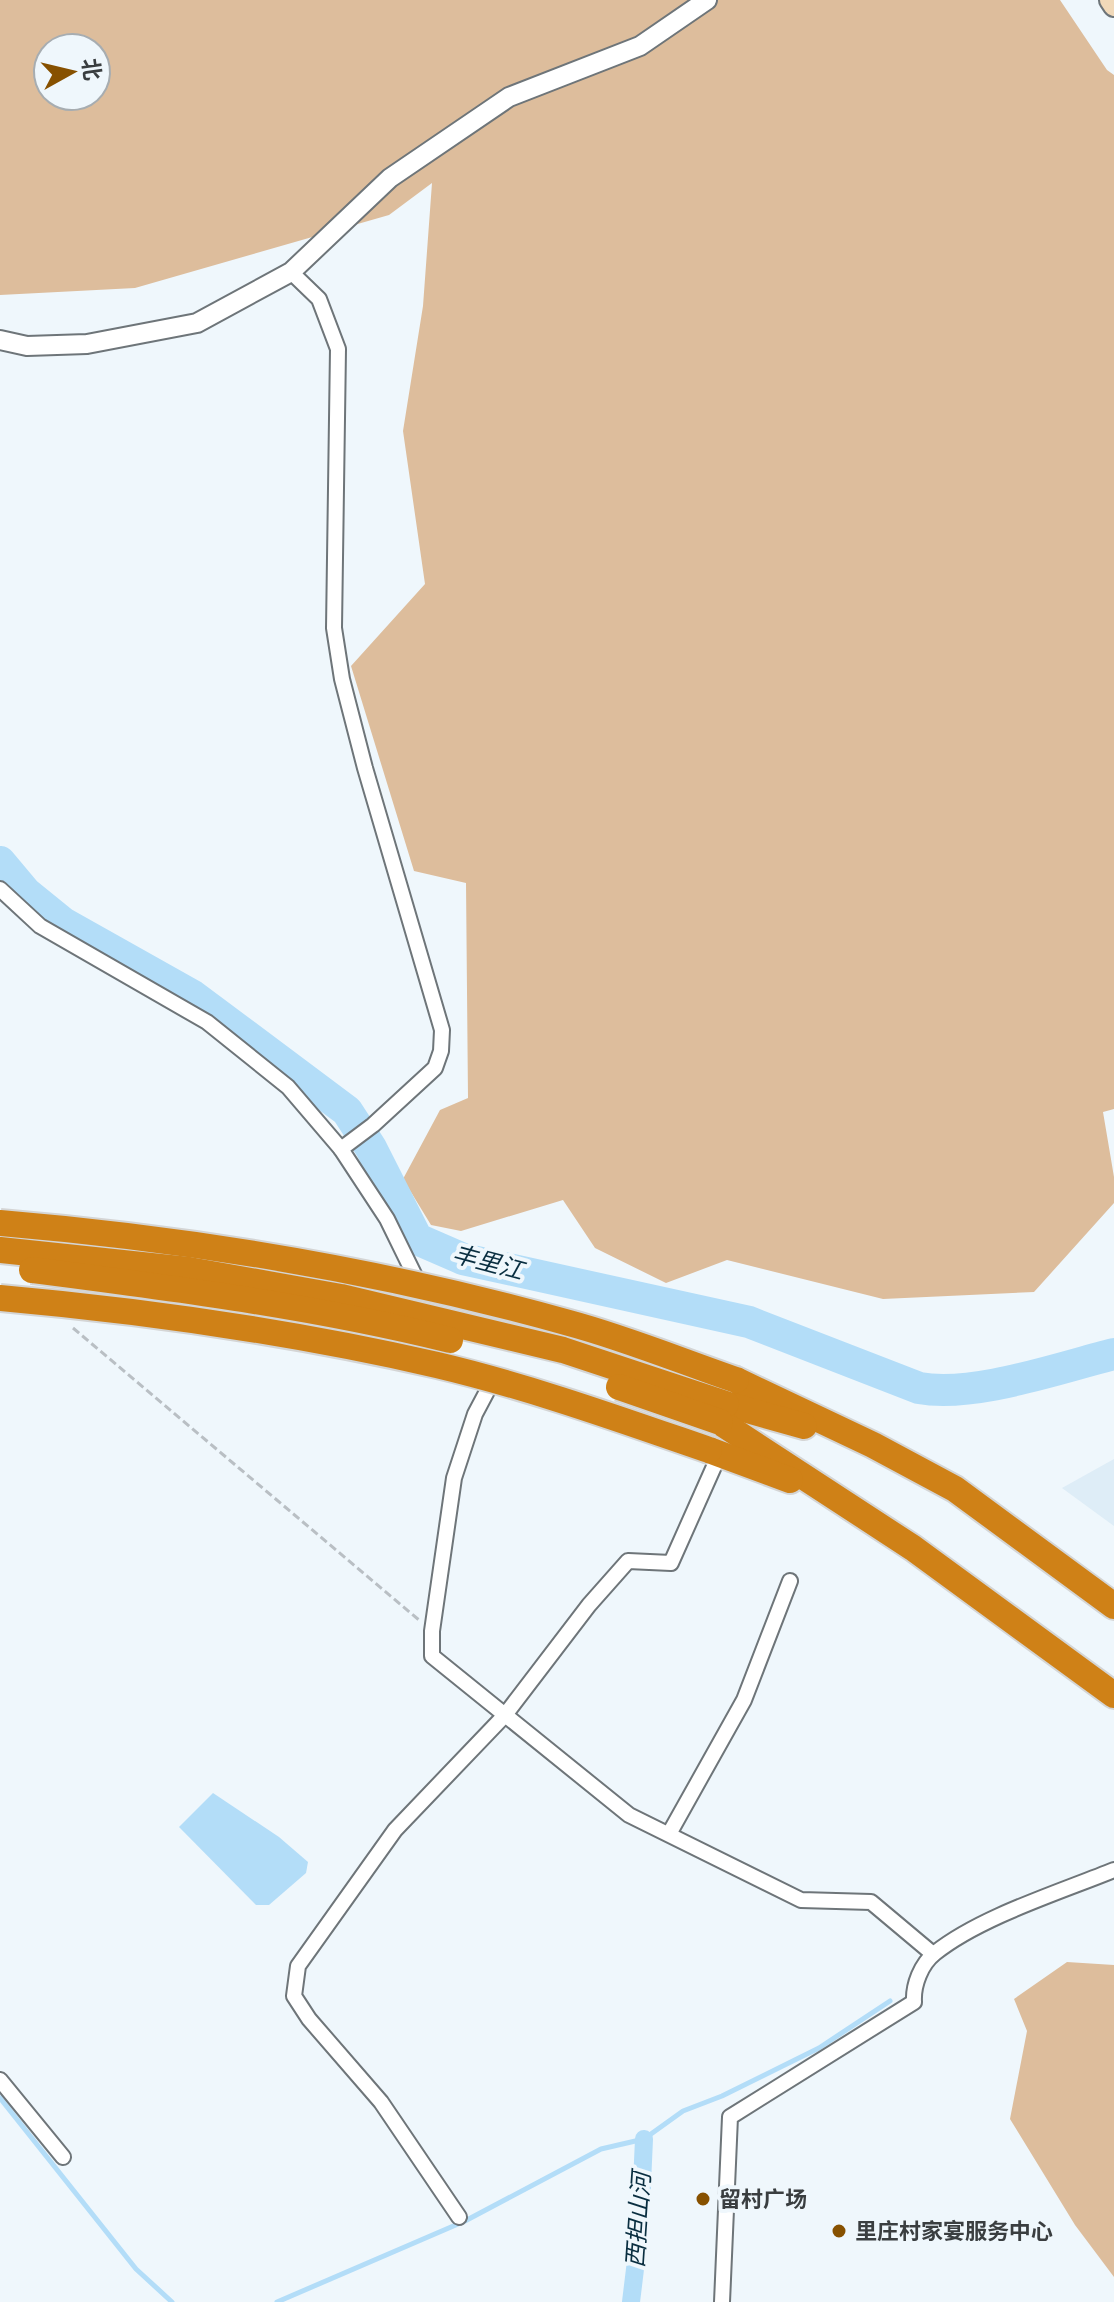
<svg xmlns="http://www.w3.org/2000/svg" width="1114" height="2302" viewBox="0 0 1114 2302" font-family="'Space Grotesk','Noto Sans SC',sans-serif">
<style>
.built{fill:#deedf7}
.forest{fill:#ddbd9c;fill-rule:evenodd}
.water{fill:#b3ddf8}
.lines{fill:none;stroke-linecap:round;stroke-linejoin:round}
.stream{stroke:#b3ddf8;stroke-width:5}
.canal{stroke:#b3ddf8;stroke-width:18}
.river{stroke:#b3ddf8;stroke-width:32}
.minor-casing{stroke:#6e7579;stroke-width:18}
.tertiary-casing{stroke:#6e7579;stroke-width:22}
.secondary-casing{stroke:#6e7579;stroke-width:24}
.motorway-casing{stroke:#d4d5d5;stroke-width:30}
.path{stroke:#b9bfc4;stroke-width:3;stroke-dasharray:8 4;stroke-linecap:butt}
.minor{stroke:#fff;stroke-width:14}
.tertiary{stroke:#fff;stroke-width:18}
.secondary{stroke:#f1d9b9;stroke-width:20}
.motorway{stroke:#cf8117;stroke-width:26}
.motorway-bridge-casing{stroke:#d4d5d5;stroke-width:30;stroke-linecap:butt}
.motorway-bridge{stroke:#cf8117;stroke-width:26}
.poi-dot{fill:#875100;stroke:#eff7fc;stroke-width:3}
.labels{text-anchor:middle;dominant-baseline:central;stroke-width:8;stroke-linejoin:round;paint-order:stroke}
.poi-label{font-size:22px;font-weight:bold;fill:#3a3e40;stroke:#eff7fc;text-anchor:start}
.water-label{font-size:24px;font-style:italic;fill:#092e40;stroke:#eff7fc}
</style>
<rect width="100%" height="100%" fill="#eff7fc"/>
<!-- built -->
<polygon class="built" points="1114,1459 1114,1526 1062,1488"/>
<!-- forest -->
<g class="forest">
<path d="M 0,0 L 1060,0 L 1107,70 L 1114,75 L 1114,1109 L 1103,1112 L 1114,1177 L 1114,1203 L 1034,1292 L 883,1299 L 727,1260 L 666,1283 L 595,1248 L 563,1200 L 461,1231 L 431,1225 L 403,1179 L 440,1110 L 468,1098 L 466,883 L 414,871 L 351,666 L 425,584 L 403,431 L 423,306 L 432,183 L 389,215 L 135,288 L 0,295 ZM 48,48 L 96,48 L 96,96 L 48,96 Z"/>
<polygon points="1067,1962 1114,1965 1114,2277 1075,2225 1010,2119 1027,2031 1014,1999"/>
</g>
<!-- water -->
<polygon class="water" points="213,1793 279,1837 308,1862 306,1873 269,1905 256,1905 179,1827"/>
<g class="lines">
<!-- stream -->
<g class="stream">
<polyline points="0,2098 136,2269 172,2302"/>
<polyline points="277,2302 465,2221 601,2149 644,2139 683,2111 722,2096 819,2048 890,2001"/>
</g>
<!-- canal -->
<polyline class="canal" points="631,2302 640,2228 644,2139"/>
<!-- river -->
<path class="river" d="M 0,862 L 26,893 L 63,923 L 193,996 L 347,1111 L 371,1148 L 417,1239 L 463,1259 L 749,1322 L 919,1388 C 974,1398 1058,1368 1114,1354"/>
<!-- minor casing -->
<g class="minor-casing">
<g id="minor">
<polyline points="291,272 319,299 338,349 334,628 342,679 365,768 442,1030 441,1051 435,1068 373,1125 341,1149"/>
<polyline points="0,889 40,926 207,1022 288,1087 341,1149 387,1219 436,1319"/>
<polyline points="493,1380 475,1414 454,1478 432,1631 432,1656 629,1815 801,1900 871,1902 933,1954"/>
<polyline points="669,1834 744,1700 790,1581"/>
<polyline points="0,2080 63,2157"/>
<polyline points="459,2217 381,2102 309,2019 294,1996 298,1966 395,1830 505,1715 589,1605 628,1561 671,1563 716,1462"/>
<path d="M 722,2302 L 730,2117 L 914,2002 C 913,1985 921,1964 935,1953 C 980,1917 1060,1892 1114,1870"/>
</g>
</g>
<!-- tertiary casing -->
<g class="tertiary-casing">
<polyline id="tertiary" points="0,340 27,346 87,344 197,323 291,272 390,178 509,97 640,46 707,0"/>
</g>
<!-- secondary casing -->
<g class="secondary-casing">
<polyline id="secondary" points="1110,0 1114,6"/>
</g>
<!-- motorway casing -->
<g class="motorway-casing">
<g id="motorway">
<polyline points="736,1380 873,1445 955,1489 1114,1606"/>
<polyline points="726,1404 804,1426"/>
<polyline points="720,1422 913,1548 1114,1695"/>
<polyline points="709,1450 790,1480"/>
</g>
</g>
<!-- path -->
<polyline class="path" points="73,1328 419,1620"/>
<!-- minor -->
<use href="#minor" class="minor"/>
<!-- tertiary -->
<use href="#tertiary" class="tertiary"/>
<!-- secondary -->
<use href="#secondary" class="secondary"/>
<!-- motorway -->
<use href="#motorway" class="motorway"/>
<!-- motorway-bridge casing -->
<g class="motorway-bridge-casing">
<g id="motorway-bridge">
<path d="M 0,1223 C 191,1239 384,1271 569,1323 C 625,1338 681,1361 736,1380"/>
<polyline points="0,1250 189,1270 341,1297 563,1350 726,1404"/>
<path d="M 32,1270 C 172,1288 313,1306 450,1340"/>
<path d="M 0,1298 C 146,1311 293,1332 437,1365 C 530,1387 619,1419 709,1450"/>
<polyline points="619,1387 720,1422"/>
</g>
</g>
<!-- motorway-bridge -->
<use href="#motorway-bridge" class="motorway-bridge"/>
</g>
<!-- markers -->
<g class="poi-dot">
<circle cx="703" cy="2199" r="8"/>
<circle cx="839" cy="2231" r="8"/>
</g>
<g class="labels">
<!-- poi labels -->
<g class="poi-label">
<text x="719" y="2199">留村广场</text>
<text x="855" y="2231">里庄村家宴服务中心</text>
</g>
<!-- water labels -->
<g class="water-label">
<text transform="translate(488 1262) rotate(15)">丰里江</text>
<text transform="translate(638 2220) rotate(-86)">西担山河</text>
</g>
</g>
<!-- north arrow -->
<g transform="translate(72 72) rotate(82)"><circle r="38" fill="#eff7fc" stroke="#a7adb1" stroke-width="2"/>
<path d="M0-6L14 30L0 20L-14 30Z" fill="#875100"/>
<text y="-12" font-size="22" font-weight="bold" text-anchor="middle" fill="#3a3e40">北</text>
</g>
</svg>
